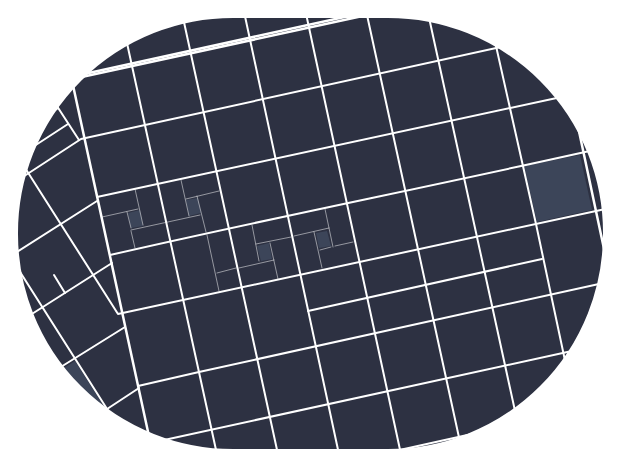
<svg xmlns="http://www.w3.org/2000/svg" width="621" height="467" viewBox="0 0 621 467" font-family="Karla,sans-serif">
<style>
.green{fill:#3c4559}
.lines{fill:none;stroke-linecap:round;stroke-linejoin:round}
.service{stroke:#fff;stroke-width:0.5}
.minor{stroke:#fff;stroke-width:2}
.secondary{stroke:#fff;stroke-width:2.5}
.rim{fill:none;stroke:#fff;stroke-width:6}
</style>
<rect width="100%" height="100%" fill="#2d3142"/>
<!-- green -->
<g class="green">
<polygon points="580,155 592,210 537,222 524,166"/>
<polygon points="198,198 201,213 189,216 186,200"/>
<polygon points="140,210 143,226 131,228 128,213"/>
<polygon points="327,231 331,246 319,248 316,233"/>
<polygon points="269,243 272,259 261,261 257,246"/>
<polygon points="75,361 105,408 99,411 58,372"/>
</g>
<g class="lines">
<!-- service -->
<g class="service">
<polyline points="181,180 189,216"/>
<polyline points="135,189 143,225"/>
<polyline points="197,196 206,232"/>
<polyline points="186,199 219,191"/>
<polyline points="325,209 333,247"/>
<polyline points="127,212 131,228"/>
<polyline points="102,217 138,209"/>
<polyline points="252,225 259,261"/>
<polyline points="131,230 200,215"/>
<polyline points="131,231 135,248"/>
<polyline points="314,232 322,268"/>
<polyline points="207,235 219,291"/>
<polyline points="294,236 329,228"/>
<polyline points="270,243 278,279"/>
<polyline points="256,244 291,237"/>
<polyline points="335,246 353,242"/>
<polyline points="320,250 331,247"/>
<polyline points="239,268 274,260"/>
<polyline points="217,273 236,268"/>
</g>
<!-- minor -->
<g class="minor">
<polyline points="243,7 340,459"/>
<polyline points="305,9 402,459"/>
<polyline points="182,13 279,459"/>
<polyline points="428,13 517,420"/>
<polyline points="367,15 460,442"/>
<polyline points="125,34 218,459"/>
<polyline points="494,37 536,224 567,370"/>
<polyline points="53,100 79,140"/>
<polyline points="38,122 58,108"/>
<polyline points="22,154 68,124"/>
<polyline points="20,160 118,314 610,208"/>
<polyline points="12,184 81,139 510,45"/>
<polyline points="97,197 566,96"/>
<polyline points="8,253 121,431"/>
<path d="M 110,255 C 271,218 433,186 594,150"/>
<polyline points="9,257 97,201"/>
<polyline points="54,275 65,293"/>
<polyline points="308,311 542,259"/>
<polyline points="24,319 112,263"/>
<polyline points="56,370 125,327"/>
<polyline points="138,386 199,372 608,282"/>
<polyline points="101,413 139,388"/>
<polyline points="155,442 581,349"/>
<polyline points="359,459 499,428"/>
</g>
<!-- secondary -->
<g class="secondary">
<polyline points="71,76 150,441"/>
<polyline points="71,78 77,78 381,12"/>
<polyline points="68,79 75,76 372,11"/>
<polyline points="573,103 610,277"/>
</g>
</g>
<!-- crop -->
<path d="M0 0H621V467H0ZM233 15H388A218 218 0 0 1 606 233V234A218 218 0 0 1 388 452H233A218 218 0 0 1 15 234V233A218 218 0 0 1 233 15Z" fill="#fff" fill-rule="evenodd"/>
<path class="rim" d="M233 15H388A218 218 0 0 1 606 233V234A218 218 0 0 1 388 452H233A218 218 0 0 1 15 234V233A218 218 0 0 1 233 15Z"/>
</svg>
